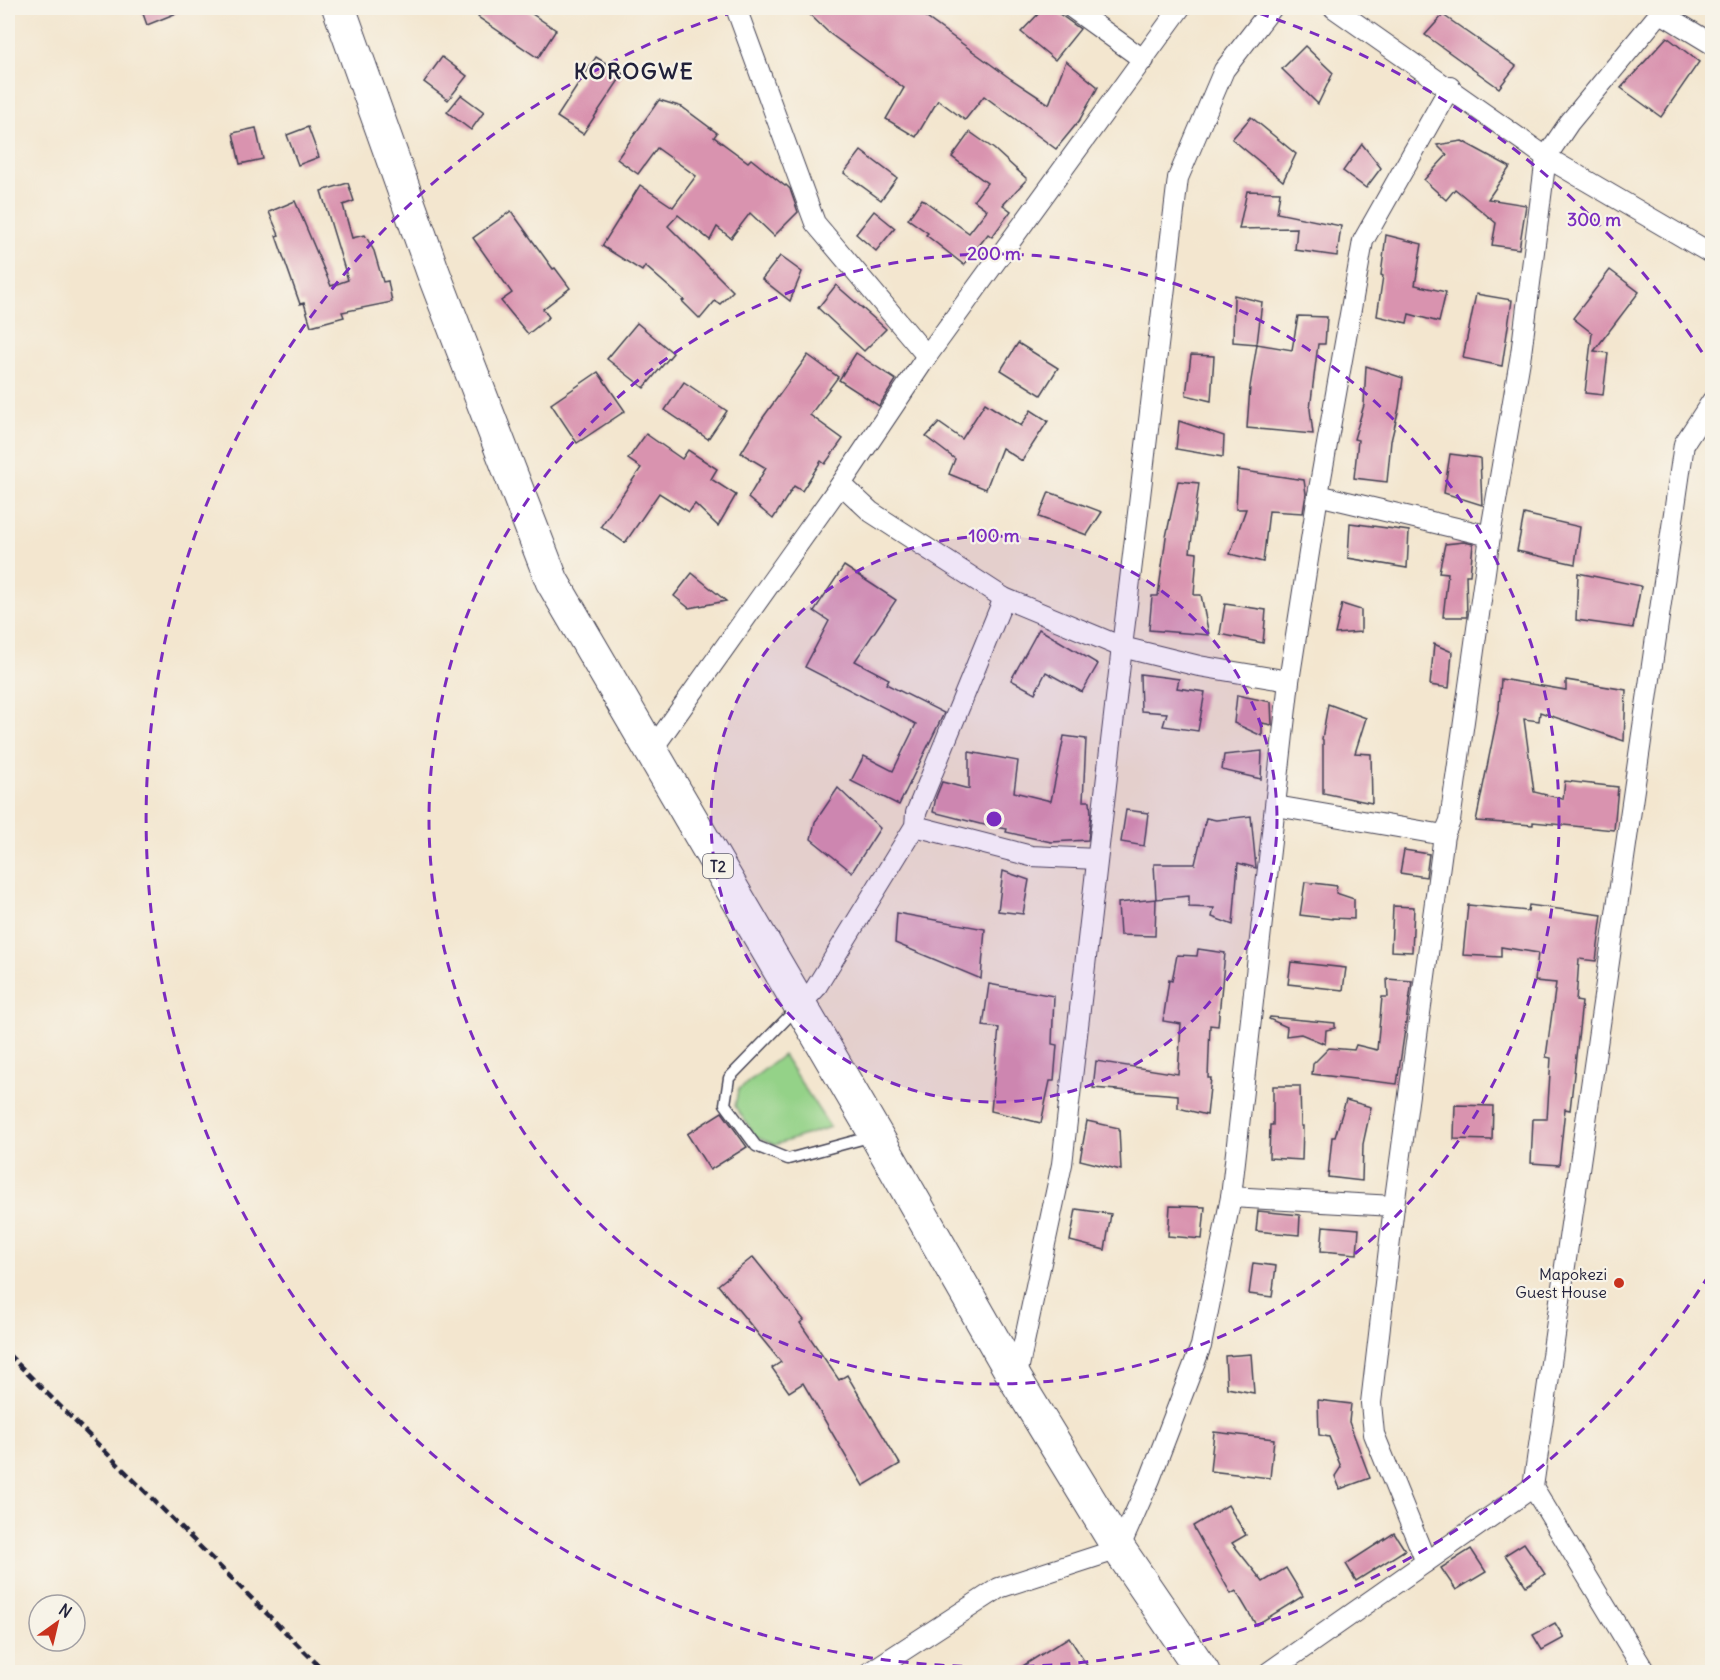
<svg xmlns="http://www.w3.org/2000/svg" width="1720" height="1680" viewBox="0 0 1720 1680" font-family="Delius,sans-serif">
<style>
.green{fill:#94d288;stroke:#5b7a62;stroke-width:1.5}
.building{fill:#d993af}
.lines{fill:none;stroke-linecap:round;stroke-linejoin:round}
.lane-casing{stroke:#413f51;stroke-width:13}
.street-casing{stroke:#413f51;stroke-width:22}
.highway-casing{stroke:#413f51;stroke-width:35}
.lane{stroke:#fff;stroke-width:10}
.street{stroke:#fff;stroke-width:20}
.highway{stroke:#fff;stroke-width:33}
.rail{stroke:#22223b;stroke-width:4.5;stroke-dasharray:9 4.5;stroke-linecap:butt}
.ring{fill:none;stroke:#7b2cbf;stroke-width:3;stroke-dasharray:10 8}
.poi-dot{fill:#c8321e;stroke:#f7f3e8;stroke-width:2}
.labels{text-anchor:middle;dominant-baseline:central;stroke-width:4.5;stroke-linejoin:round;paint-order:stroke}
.shield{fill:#f7f3e8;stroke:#62616f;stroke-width:1.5}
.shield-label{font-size:15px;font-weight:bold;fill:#22223b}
.poi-label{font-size:16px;fill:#22223b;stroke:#f7f3e8;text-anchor:end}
.district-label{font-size:22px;font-weight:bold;letter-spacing:1.5px;fill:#22223b;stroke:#f7f3e8}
.centre{fill:#7b2cbf;stroke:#f7f3e8;stroke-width:3}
.ring-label{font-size:18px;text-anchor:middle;font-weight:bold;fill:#7b2cbf;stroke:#f7f3e8;stroke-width:4.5;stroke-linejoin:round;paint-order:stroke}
</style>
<rect width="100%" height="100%" fill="#f7f3e8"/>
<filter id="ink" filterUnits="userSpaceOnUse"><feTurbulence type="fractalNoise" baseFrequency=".0167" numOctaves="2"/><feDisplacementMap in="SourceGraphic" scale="12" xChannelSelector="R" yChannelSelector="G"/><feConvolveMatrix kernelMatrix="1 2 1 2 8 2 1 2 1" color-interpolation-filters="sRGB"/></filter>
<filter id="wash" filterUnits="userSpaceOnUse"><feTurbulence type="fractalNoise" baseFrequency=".008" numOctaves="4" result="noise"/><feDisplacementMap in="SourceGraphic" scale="24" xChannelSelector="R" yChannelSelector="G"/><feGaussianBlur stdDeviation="1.35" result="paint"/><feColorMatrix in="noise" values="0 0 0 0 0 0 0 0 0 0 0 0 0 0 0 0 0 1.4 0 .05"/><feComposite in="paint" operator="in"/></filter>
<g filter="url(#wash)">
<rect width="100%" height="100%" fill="#f3e6cf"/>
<!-- green -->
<polygon class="green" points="783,1055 830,1127 775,1145 756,1137 735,1106 738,1090"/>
<g id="blocks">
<!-- building -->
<g class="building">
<polygon points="141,8 189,8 147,25"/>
<polygon points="485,8 523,8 556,30 538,58 478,17"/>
<polygon points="803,8 913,8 1011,79 1049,104 1066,61 1098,87 1079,121 1056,149 984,96 965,120 938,100 916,137 886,119 904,88 829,33"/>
<polygon points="1044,8 1051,8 1080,29 1055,60 1021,32"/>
<polygon points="1443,15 1516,66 1499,88 1425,35"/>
<polygon points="1667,37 1699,62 1661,117 1621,88"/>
<polygon points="1305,46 1333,73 1318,104 1282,69"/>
<polygon points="442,57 467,76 448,100 424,82"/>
<polygon points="596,57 623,74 583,134 557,117"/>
<polygon points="461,95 484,112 471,130 447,112"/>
<polygon points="659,100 682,107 717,133 714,137 748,162 751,159 785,186 786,185 790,189 798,212 774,236 750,213 731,238 717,227 710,240 678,215 668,226 733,291 720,304 715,301 700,319 682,301 684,300 645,266 642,271 602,246 640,185 673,207 696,176 657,148 638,174 617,159"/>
<polygon points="1251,117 1296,154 1283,181 1232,139"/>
<polygon points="308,127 319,157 298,165 287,135"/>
<polygon points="256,128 263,159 240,164 233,133"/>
<polygon points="970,132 994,149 1027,179 1003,205 1011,211 992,237 988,234 964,265 926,235 928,233 908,219 922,199 969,233 987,210 974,200 987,183 952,157"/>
<polygon points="1462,141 1510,167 1488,199 1526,205 1519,249 1492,245 1496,223 1455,189 1446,200 1424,180 1447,155 1437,145"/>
<polygon points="1362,144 1381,168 1366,188 1343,171"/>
<polygon points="861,151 897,178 881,200 844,173"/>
<polygon points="348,183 354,201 343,205 352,238 365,235 374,251 383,282 388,281 392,302 342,312 344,317 311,326 304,303 300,304 276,236 279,235 269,212 295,201 331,286 348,280 321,191"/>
<polygon points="1247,191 1280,192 1277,213 1341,226 1337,256 1295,250 1297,228 1239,229"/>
<polygon points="511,211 553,269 555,268 570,288 543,309 549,317 528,334 501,301 512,293 473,238"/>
<polygon points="874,211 895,228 876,251 856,234"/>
<polygon points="1386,235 1422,244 1415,285 1446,292 1439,322 1409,314 1407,323 1377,316 1383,276 1381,275"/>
<polygon points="780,256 802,272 790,301 762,279"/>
<polygon points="1610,270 1639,292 1594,351 1608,353 1603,395 1585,393 1592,333 1573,318"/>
<polygon points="836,285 886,329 864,351 818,308"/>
<polygon points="1476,294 1512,300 1502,366 1463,358"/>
<polygon points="1234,295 1262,302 1257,344 1233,342"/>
<polygon points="1298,316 1327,317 1325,344 1318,344 1310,409 1313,434 1247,428 1250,387 1257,344 1292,350"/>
<polygon points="637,323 673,353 644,388 607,359"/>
<polygon points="1018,343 1058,368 1041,395 1001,370"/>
<polygon points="856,353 896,380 879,406 839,380"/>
<polygon points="808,355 838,377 810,415 843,439 825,464 821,461 802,491 794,486 773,519 748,498 766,468 741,453 762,419"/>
<polygon points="1191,355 1214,356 1211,401 1186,395"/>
<polygon points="1366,366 1403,378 1399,408 1391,441 1387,482 1354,478 1358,440 1354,439 1364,405"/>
<polygon points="598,372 625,411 577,443 551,404"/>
<polygon points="684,382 727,411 708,439 665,410"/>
<polygon points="985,403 1021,426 1031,410 1048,421 1022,461 1002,448 986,489 949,474 955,459 926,437 939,423 962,439"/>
<polygon points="1179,421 1224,436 1223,457 1176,449"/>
<polygon points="646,434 682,459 688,450 717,469 711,479 736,495 718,526 695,504 689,512 659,493 625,543 601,526 641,468 628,459"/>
<polygon points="1450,454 1480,458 1482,505 1444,493"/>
<polygon points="1238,470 1304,480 1306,494 1303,513 1269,511 1263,562 1230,554 1246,509 1236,509"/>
<polygon points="1178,481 1199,483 1190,552 1197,553 1194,595 1201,595 1209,635 1149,630 1152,596 1158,596 1166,537"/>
<polygon points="1049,492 1102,512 1087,535 1039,517"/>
<polygon points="1524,514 1580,527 1575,564 1517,551"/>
<polygon points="1350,523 1409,531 1407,568 1348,558"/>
<polygon points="1464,542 1473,544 1470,575 1466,575 1467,617 1443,617 1448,573 1439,572 1445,544"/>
<polygon points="844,566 896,600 855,661 889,679 886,684 944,713 899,805 851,781 864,756 893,771 916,724 805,667 829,621 814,611"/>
<polygon points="692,573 726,601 689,608 674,596"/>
<polygon points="1578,573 1641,586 1633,628 1576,620"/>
<polygon points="1225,604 1266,610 1263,643 1220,634"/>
<polygon points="1342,604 1361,610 1361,632 1335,634"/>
<polygon points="1039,629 1098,664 1082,692 1046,672 1035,693 1011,680"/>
<polygon points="1434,644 1452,652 1449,688 1430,685"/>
<polygon points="1140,674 1179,679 1177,688 1205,692 1198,731 1163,726 1167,713 1141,711"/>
<polygon points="1501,679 1566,690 1566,680 1626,690 1624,741 1540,712 1539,721 1524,719 1534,792 1563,799 1565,781 1618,787 1614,830 1533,822 1533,825 1476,821 1499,708"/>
<polygon points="1237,695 1271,702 1272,725 1262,723 1262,736 1234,723"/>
<polygon points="1328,704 1366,718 1355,753 1371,754 1372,803 1323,793 1323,740 1322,739"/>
<polygon points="1064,736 1086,739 1083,801 1090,801 1091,814 1088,840 1051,842 1006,832 1007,829 980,824 933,812 936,797 942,782 969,789 969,752 1018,761 1014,792 1051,801"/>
<polygon points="1262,751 1261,779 1222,770 1224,755"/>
<polygon points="838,788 880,828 852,872 811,839 815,822"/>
<polygon points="1126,810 1148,813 1144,846 1121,842"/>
<polygon points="1251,816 1256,868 1238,863 1233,925 1212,917 1214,908 1189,907 1189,896 1156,899 1154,864 1195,864 1206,818 1216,820"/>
<polygon points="1404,850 1429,854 1426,877 1400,873"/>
<polygon points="1003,871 1029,880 1023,914 998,911"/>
<polygon points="1305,882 1337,886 1336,893 1354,899 1354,919 1332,918 1332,919 1300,915"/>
<polygon points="1156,899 1155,936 1120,935 1118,903"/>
<polygon points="1468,905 1528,911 1529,905 1602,915 1596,961 1579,959 1576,1001 1582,1002 1570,1110 1565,1109 1559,1165 1531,1163 1533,1119 1547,1119 1551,1058 1546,1057 1556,983 1535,981 1538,953 1501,947 1501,957 1463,955"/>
<polygon points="1393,906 1414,907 1412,952 1391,951"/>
<polygon points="897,913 985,929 981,979 895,943"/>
<polygon points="1198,949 1225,953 1218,1026 1210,1025 1208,1078 1211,1078 1207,1115 1178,1108 1178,1095 1093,1088 1096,1061 1178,1074 1181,1024 1163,1021 1169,980 1172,981 1177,955 1197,956"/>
<polygon points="1291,962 1346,968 1343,990 1288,984"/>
<polygon points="1387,979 1412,981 1397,1084 1312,1074 1313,1064 1329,1048 1354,1050 1356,1045 1377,1050 1382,997 1388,997"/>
<polygon points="989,984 1054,996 1052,1044 1057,1045 1054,1081 1050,1081 1041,1123 991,1111 999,1028 983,1026"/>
<polygon points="1270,1017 1335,1023 1335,1028 1326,1030 1325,1044 1301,1034 1286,1036 1287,1027 1269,1019"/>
<polygon points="1273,1086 1300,1086 1301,1126 1303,1126 1302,1160 1269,1158 1270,1125 1273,1125"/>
<polygon points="1346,1100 1371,1107 1363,1144 1362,1181 1328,1177 1332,1137 1335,1137"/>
<polygon points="1455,1105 1493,1106 1492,1140 1454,1139"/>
<polygon points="722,1112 747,1147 710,1170 687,1134"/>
<polygon points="1087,1121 1119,1128 1121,1170 1080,1160"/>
<polygon points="1170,1206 1205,1207 1202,1239 1168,1236"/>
<polygon points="1076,1209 1111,1214 1105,1250 1070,1241"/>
<polygon points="1258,1211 1300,1215 1299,1235 1256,1231"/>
<polygon points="1323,1226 1359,1229 1357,1254 1321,1251"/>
<polygon points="753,1257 804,1320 800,1323 839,1380 847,1375 900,1464 863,1486 803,1383 789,1392 772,1368 781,1362 718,1285"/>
<polygon points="1253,1263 1276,1266 1272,1297 1249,1294"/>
<polygon points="1251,1354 1254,1393 1227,1388 1225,1356"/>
<polygon points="1318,1400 1351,1404 1349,1422 1370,1478 1340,1489 1335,1476 1341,1467 1329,1437 1319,1435"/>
<polygon points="1214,1432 1274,1439 1270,1478 1210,1471"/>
<polygon points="1228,1505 1246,1535 1232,1543 1263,1582 1286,1568 1303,1596 1256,1625 1236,1591 1231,1594 1193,1526"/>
<polygon points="1394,1533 1405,1550 1356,1581 1346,1564"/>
<polygon points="1524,1543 1545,1574 1526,1586 1505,1555"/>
<polygon points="1471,1549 1486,1572 1456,1590 1441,1568"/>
<polygon points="1555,1623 1564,1638 1542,1650 1533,1635"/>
<polygon points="1069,1637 1091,1672 1013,1672"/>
</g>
</g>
</g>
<g filter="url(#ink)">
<use href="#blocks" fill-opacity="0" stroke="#413f51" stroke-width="1.5"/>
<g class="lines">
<!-- lane casing -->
<g class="lane-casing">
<polyline id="lane" points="798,1007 729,1078 725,1104 756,1146 788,1159 873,1136"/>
</g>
<!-- street casing -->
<g class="street-casing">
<g id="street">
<polyline points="736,8 815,223 927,356"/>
<polyline points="1072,8 1144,60"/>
<polyline points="1272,8 1224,70 1178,178 1122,647 1199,666 1289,681"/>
<polyline points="1334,8 1546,157 1712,254"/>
<polyline points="1661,13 1712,44"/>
<polyline points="841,484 871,512 1004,598 1122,647 1062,1164 1016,1380"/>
<polyline points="1318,495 1490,536"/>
<polyline points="651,751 841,484 927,356 1180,8"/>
<polyline points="1276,806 1444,835"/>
<polyline points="915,826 1031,856 1097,859"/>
<polyline points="800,1005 815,989 915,826 916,813 1004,598"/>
<polyline points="1231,1197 1394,1206"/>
<polyline points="1426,1562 1374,1434 1371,1403 1394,1206 1444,835 1450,821 1490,536 1521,354 1546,157 1569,123 1664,8"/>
<polyline points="870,1672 999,1588 1119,1549 1150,1479 1201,1346 1231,1197 1289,681 1318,495 1363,241 1450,87"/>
<polyline points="1269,1672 1533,1487"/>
<polyline points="1645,1672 1533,1487 1684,444 1712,401"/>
</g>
</g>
<!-- highway casing -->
<g class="highway-casing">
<polyline id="highway" points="339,8 433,272 552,581 876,1135 1016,1380 1119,1549 1203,1672"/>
</g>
<!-- lane -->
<use href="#lane" class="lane"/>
<!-- street -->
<use href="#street" class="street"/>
<!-- highway -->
<use href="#highway" class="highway"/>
<!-- rail -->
<polyline class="rail" points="8,1354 325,1672"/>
</g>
</g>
<!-- distance rings -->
<circle cx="994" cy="819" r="283" fill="#7b2cbf" fill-opacity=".12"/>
<g class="ring">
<circle cx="994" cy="819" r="283"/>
<circle cx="994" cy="819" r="565"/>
<path d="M1709 1275A848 848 0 1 1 746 8M1242 8A848 848 0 0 1 1709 363"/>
</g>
<!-- markers -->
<circle class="poi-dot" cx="1619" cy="1283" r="6"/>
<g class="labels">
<!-- shield labels -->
<rect class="shield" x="703" y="854" width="30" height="24" rx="4.5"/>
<g class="shield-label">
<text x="718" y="866">T2</text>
</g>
<!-- poi labels -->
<g class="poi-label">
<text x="1607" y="1274">Mapokezi<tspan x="1607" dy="18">Guest House</tspan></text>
</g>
<!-- district labels -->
<g class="district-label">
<text x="634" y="71">KOROGWE</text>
</g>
</g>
<circle cx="994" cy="819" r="9" class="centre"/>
<g class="ring-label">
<text x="1594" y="226">300 m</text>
<text x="994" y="260">200 m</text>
<text x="994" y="542">100 m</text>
</g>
<!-- margin -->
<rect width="1720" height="1680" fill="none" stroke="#f7f3e8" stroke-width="30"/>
<!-- north arrow -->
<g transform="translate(57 1623) rotate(34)"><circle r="28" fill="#f7f3e8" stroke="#a29fa3" stroke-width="1.5"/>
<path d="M0-4.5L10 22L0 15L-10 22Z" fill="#c8321e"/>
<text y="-9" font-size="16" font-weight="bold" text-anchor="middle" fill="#22223b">N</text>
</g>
</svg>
